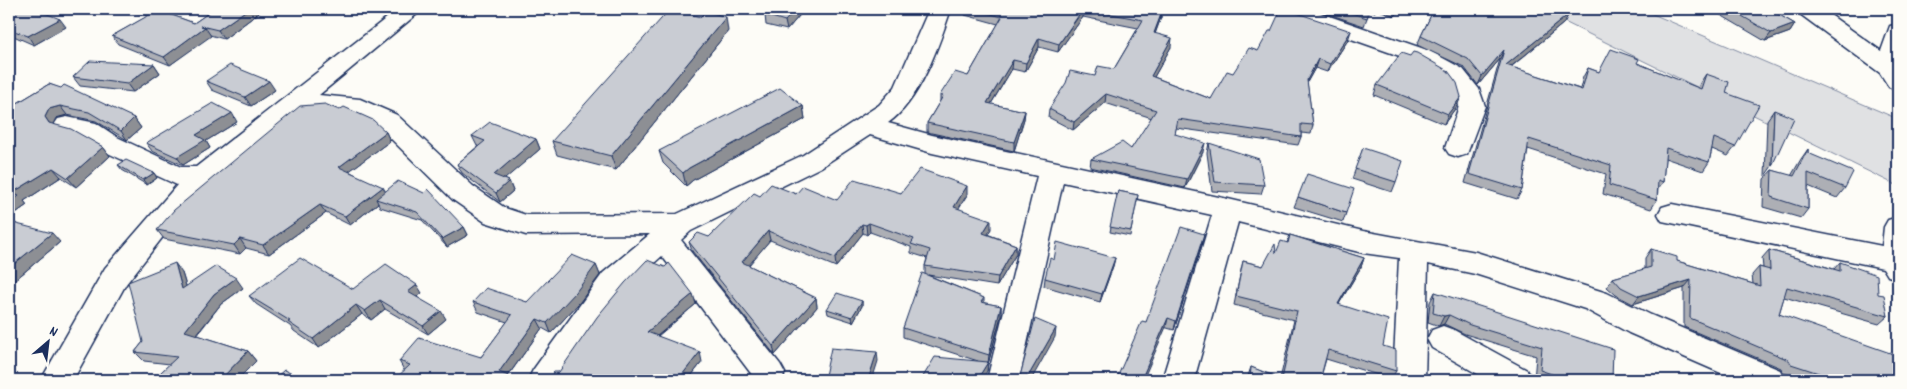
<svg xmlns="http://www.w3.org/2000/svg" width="1907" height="389" viewBox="0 0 1907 389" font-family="Dekko,sans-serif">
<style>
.green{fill:#e0e1e3;stroke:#7e88a0}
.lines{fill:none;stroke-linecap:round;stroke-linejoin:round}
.minor-casing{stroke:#1b2f5e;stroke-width:3}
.minor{fill:#fdfcf7;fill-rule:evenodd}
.wall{fill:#adafb5;stroke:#1b2f5e}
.shaded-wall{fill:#8d8f94;stroke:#1b2f5e}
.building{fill:#c9ccd3;stroke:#1b2f5e}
</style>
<rect width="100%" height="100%" fill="#fdfcf7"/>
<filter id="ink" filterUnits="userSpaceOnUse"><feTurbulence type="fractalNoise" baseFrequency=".02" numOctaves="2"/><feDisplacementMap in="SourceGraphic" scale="10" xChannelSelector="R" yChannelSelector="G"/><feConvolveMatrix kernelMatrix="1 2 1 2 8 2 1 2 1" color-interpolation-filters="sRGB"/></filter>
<g filter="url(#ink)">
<!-- green -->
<polygon class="green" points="1538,9 1641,9 1898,119 1898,186"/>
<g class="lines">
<!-- minor casing -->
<g class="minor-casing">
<g id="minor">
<path d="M 398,9 L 423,9 L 319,95 L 360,99 L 397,115 L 473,186 L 505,208 L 526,215 L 677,214 L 803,155 L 879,105 L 895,87 L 929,9 L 951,9 C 939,45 920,101 888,123 L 932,135 L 1228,199 L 1363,231 L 1476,252 L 1607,293 L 1651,315 L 1780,370 L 1785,380 L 1737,380 L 1629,333 L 1585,309 L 1475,274 L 1428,264 L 1425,380 L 1393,380 L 1399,258 L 1363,253 L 1238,222 L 1194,380 L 1162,380 L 1212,215 L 1063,182 L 1019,380 L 987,380 L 1037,176 L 932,153 L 870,135 L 821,167 L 691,231 L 681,240 L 780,364 L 785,373 L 781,380 L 756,380 L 662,256 L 625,289 L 562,380 L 528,380 L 533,370 L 603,273 L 650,234 L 526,235 L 485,222 L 453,200 L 379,127 L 354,114 L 330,111 L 298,113 L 212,183 L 169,229 L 126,284 L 73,380 L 41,380 L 105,268 L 177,185 L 99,149 L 79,136 L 58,131 L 54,125 L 58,119 L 67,117 L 96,123 L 117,137 L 181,167 L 196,167 Z"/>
<polygon points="1277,9 1309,9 1430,51 1463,69 1479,89 1485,106 1467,154 1458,157 1449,154 1445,148 1459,106 1455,91 1445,79 1414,61 1280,14"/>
<polygon points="1797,9 1822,9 1881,51 1890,26 1898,24 1898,90 1889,87 1880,73 1800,14"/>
<polygon points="1672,204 1882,246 1884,227 1888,220 1898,217 1898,279 1888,276 1883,268 1662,221 1658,214 1662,207"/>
<polygon points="1443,326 1454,330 1527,370 1532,380 1488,380 1432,348 1427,339 1432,330"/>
</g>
</g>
<!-- minor -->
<use href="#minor" class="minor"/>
</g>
<!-- wall -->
<g class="wall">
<polygon points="9,9 66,27 34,45 9,34"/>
<polygon points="123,9 163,9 160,11 194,23 214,9 264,9 224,39 210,35 170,65 118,44 112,36 148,16"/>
<polygon points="771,9 805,9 787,30 766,25 765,15"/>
<polygon points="965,9 1164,9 1155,34 1171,47 1154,77 1211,99 1233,73 1258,51 1348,40 1327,72 1315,68 1307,82 1313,125 1311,134 1301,133 1301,137 1298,145 1176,128 1175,134 1203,152 1185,188 1090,167 1091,159 1131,149 1152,118 1105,103 1073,130 1048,117 1049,109 1095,76 1114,69 1138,28 1083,17 1058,52 1039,47 1025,72 1012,69 991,104 1025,111 1024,119 1014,151 927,132 927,123 940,101 940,95 968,76 998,24 965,15"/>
<polygon points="1314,9 1401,9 1395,16 1376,9 1375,12 1370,10 1364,26"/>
<polygon points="1434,9 1557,9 1557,10 1564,23 1511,67 1580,89 1583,77 1588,68 1599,72 1637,63 1698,88 1700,83 1706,74 1726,93 1735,147 1728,156 1712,149 1709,162 1703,171 1665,158 1663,182 1658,189 1657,200 1651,209 1603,194 1606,174 1528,149 1522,190 1517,199 1465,183 1500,59 1478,85 1464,67 1417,45 1421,36"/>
<polygon points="1722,9 1769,9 1795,24 1790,32 1765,41 1719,14"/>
<polygon points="728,31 616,170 557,155 552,141"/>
<polygon points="154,64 160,73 133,92 80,86 73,77"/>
<polygon points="206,81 275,90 251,106 212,90"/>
<polygon points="49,84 134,118 141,128 127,140 96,121 67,115 56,118 53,124 103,147 110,156 76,187 61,177 24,201 27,205 10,217 16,224 60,242 9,285 9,108"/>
<polygon points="1377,85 1457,106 1444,124 1374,95"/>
<polygon points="803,106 805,119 693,180 686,186 663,163 659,151"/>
<polygon points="1774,110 1772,166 1765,176 1767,120"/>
<polygon points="237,122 206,141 210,148 183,165 152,151 146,143"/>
<polygon points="386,132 390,141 349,171 385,191 464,227 468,235 447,247 422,220 380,207 378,203 350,225 326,213 269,254 246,248 240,254 164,239 157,230"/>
<polygon points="472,136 536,139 540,149 504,179 509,181 513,191 500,202 462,173 457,164 478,146 477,146"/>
<polygon points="1209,143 1264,185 1261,194 1212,191 1207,153"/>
<polygon points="1363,148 1396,182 1392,192 1352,179"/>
<polygon points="1808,149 1808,153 1845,188 1837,198 1808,186 1808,209 1801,218 1763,207 1764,179 1772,170 1791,176 1801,159"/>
<polygon points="118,165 154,173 157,178 147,185 122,170"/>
<polygon points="1118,191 1138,195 1130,236 1110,232"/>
<polygon points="901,193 967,195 958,208 991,229 987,234 1016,245 1016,254 997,286 928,275 984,298 984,303 1001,306 1001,316 988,364 987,371 978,361 903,337 903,328 925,274 925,266 927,258 911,253 911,247 870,232 867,235 863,233 836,267 770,240 748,265 816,298 817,307 775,355 692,251 689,242 709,237 760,196 796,194 837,200"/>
<polygon points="1298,197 1346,213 1343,222 1294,207"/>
<polygon points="1204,234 1174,330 1146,322"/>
<polygon points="1290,235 1364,258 1361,267 1339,304 1383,346 1396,371 1391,379 1326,359 1320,380 1247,380 1248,376 1251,367 1280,379 1294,320 1234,305 1241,270 1243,261 1263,266 1287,243"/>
<polygon points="1651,249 1677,261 1753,284 1752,275 1759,267 1763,268 1762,258 1769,250 1834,269 1840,262 1878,294 1888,316 1879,324 1784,297 1779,314 1895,380 1807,380 1783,373 1781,368 1684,327 1684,288 1633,304 1616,295 1607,287 1613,278 1645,269 1645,258"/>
<polygon points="1115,258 1113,266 1100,302 1044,286 1045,278 1054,260"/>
<polygon points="596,265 600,275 580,302 551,333 542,328 508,376 404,370 399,361 481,357 507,322 478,312 473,302 527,302"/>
<polygon points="182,273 186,286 243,288 221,304 197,335 248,351 256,361 237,380 167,380 160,373 170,364 144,361 135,352 143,342"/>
<polygon points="353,289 422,293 417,297 446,319 428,334 385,309 371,320 362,314 319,348 294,331 290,326 256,304 249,296"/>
<polygon points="1435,292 1612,380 1534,380 1536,356 1465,334 1444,324 1439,326 1428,322 1430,302"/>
<polygon points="862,301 862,306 853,322 828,314 827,309"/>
<polygon points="696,304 658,336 702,362 688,380 547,380 559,372"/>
<polygon points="1410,377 1429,380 1408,380"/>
</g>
<!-- shaded-wall -->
<g class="shaded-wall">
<polygon points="146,9 163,9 151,16"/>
<polygon points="248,9 264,9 224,39 218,30"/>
<polygon points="796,9 805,9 787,30 785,21"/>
<polygon points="1084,9 1083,17 1058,52 1059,44"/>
<polygon points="1163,9 1164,9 1152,42 1154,33"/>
<polygon points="1398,9 1401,9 1395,16"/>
<polygon points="1569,14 1564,23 1502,74 1506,65"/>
<polygon points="726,17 728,31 616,170 611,156"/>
<polygon points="60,19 66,27 34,45 28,36"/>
<polygon points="1795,24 1790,32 1765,41 1771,33"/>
<polygon points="205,27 211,36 170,65 164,57"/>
<polygon points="1351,31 1348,40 1327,72 1330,64"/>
<polygon points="1039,38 1039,47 1025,72 1026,63"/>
<polygon points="1172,38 1171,47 1150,84 1151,76"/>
<polygon points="1504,50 1500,59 1478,85 1482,76"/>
<polygon points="1318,59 1315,68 1304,88 1307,80"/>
<polygon points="1013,60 1012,69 986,112 987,103"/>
<polygon points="154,64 160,73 133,92 127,84"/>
<polygon points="269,81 275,90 251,106 245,97"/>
<polygon points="1106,94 1105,103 1073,130 1074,122"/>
<polygon points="1461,97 1457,106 1444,124 1448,114"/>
<polygon points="60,106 67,115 56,118 52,126 49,123 45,117 49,109"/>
<polygon points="803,106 805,119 693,180 686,186 683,173 689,168"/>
<polygon points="1025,111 1024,119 1014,151 1014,142"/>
<polygon points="232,113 237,122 206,141 210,148 183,165 177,157 196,135"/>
<polygon points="134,118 141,128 127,140 121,131"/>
<polygon points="386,132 390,141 344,175 339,167"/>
<polygon points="536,139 540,149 498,185 494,175"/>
<polygon points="1205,143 1203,152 1185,188 1187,179"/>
<polygon points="103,147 110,156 76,187 68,178"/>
<polygon points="53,168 61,177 24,201 27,205 10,217 17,225 9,227 9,203 12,193"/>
<polygon points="154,173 157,178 147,185 143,180"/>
<polygon points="509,181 513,191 500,202 496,193"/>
<polygon points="967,186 967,195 954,216 954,207"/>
<polygon points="383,187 388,196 376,199 378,203 350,225 345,216"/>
<polygon points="320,205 326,213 269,254 263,245"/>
<polygon points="991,220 991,229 983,242 983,233"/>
<polygon points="869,223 870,232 867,235 866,225"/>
<polygon points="862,224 863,233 836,267 835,258"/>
<polygon points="464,227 468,235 447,247 442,239"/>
<polygon points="768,231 770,240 744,271 742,262"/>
<polygon points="52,233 60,242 9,285 9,268"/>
<polygon points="1204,234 1202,243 1174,330 1176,321"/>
<polygon points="240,239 246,248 240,254 234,245"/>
<polygon points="1016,245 1016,254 997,286 998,277"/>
<polygon points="1115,258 1113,266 1100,302 1102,294"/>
<polygon points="1364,258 1361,267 1334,312 1338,304"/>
<polygon points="175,263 182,273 190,299 182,289"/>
<polygon points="596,265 600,275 580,302 551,333 547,323"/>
<polygon points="236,278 243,288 221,304 192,340 185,331 214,294"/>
<polygon points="1691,280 1684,288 1633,304 1639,296"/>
<polygon points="417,285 422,293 413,300 408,292"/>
<polygon points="693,294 696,304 651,341 647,332"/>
<polygon points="816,298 817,307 775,355 773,346"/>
<polygon points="380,300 385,309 371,320 365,311"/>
<polygon points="862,301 862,306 853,322 852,317"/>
<polygon points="356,305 362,314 319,348 313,339"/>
<polygon points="1001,306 1001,316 988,364 989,355"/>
<polygon points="441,311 446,319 428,334 423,326"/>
<polygon points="1449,315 1444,324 1439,326 1444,316"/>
<polygon points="1168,318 1166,327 1143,380 1141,380"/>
<polygon points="537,319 542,328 505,380 499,372"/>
<polygon points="1056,328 1055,337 1031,380 1026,380"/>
<polygon points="248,351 256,361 237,380 220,380"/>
<polygon points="700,352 702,362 688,380 678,380"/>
<polygon points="877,352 878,361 872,380 868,380"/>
<polygon points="988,362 987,371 982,380 977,380"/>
<polygon points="597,375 599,380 593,380"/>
</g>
<!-- building -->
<g class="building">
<polygon points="9,9 35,9 60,19 28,36 9,29"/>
<polygon points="214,9 248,9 218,30 201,26 205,27 164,57 112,36 158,10 194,23"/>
<polygon points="670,9 673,9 700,17 706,11 726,17 611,156 552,141"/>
<polygon points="771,9 796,9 785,21 765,15"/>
<polygon points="973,9 1083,9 1059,44 1039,38 1026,63 1013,60 987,103 1025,111 1014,142 927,123 943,96 940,95 955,72 968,76 1002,17"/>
<polygon points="1085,9 1163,9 1154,33 1172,38 1151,76 1211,99 1227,71 1233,73 1249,48 1258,51 1269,31 1271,31 1281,9 1285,9 1351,31 1330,64 1318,59 1307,80 1313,125 1301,124 1301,137 1178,119 1175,134 1205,143 1187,179 1091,159 1122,142 1131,149 1156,110 1106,94 1074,122 1049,109 1066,83 1070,71 1095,76 1098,66 1114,69 1143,20"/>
<polygon points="1339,9 1370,9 1367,18"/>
<polygon points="1434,9 1554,9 1569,14 1506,65 1582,90 1588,68 1599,72 1611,49 1639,59 1637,63 1701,89 1706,74 1729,82 1726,93 1759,105 1735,147 1714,138 1709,162 1666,148 1663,182 1658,180 1657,200 1609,185 1611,165 1529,139 1522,190 1469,174 1504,50 1482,76 1468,59 1421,36"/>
<polygon points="1730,9 1769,9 1795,24 1771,33"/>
<polygon points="1413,52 1417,53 1448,71 1457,83 1461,97 1448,114 1377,85 1401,53 1410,56"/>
<polygon points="90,61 154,64 127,84 73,77"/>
<polygon points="230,65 269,81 245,97 206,81"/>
<polygon points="49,84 61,88 64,85 134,118 121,131 89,112 60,106 49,109 45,117 49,123 71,129 103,147 68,178 53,168 12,193 19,196 9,203 9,108"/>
<polygon points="780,88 803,106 689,168 683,173 659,151"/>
<polygon points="213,103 232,113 196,135 205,140 177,157 146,143"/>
<polygon points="325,104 339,110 344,107 373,120 386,132 339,167 383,187 345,216 320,205 263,245 240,239 234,245 157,230 174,210 300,106"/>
<polygon points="1774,110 1794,118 1772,166"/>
<polygon points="490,122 536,139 494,175 509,181 496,193 457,164 485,141 472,136"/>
<polygon points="1209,143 1259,159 1264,185 1215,182"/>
<polygon points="1363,148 1403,161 1396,182 1355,169"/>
<polygon points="1808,149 1808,153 1853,172 1845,188 1808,173 1808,209 1771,197 1772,170 1794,176"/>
<polygon points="126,160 154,173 143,180 118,165"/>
<polygon points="920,169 967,186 954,207 991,220 983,233 1016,245 998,277 925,266 930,250 911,244 914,239 869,223 866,225 862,224 835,258 768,231 742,262 816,298 773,346 689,242 698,233 709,237 754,193 760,196 771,184 796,194 803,186 837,200 854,179 901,193"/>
<polygon points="1307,174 1354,189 1346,213 1298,197"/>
<polygon points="398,181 424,193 428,189 464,227 442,239 417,212 376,199"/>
<polygon points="1118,191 1138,195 1131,231 1110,227"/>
<polygon points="9,222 52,233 9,268"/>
<polygon points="1181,227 1204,234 1176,321 1168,318 1141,380 1116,380 1142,321 1146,322"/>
<polygon points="1290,235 1364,258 1338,304 1388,320 1383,346 1396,350 1396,371 1328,350 1320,380 1250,380 1251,367 1282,379 1297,311 1236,296 1243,261 1263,266 1275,244 1276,253 1281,241 1288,243"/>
<polygon points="1057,242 1115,258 1102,294 1045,278 1050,258 1054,260"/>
<polygon points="1651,249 1677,257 1677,261 1760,286 1759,267 1770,270 1769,250 1840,271 1840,262 1877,275 1878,294 1884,295 1888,316 1787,287 1779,314 1893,354 1895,380 1840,380 1791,364 1789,360 1690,318 1691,280 1639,296 1621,287 1613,278 1651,267"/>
<polygon points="572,255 596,265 576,292 547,323 537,319 499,372 518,380 394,380 410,365 399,361 419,338 481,357 512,315 473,302 486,288 527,302"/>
<polygon points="300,258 353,289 386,264 417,285 408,292 441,311 423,326 380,300 365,311 356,305 313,339 288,322 290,321 249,296"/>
<polygon points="647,260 665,267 669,263 693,294 647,332 700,352 678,380 610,380 597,375 593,380 547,380 554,372 559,372 597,317 625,283"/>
<polygon points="175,263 182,289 216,266 236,278 214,294 185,331 248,351 220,380 181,380 160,373 177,357 135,352 143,342 128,282"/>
<polygon points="922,273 984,298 981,302 1001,306 989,355 903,328"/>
<polygon points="1435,292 1613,349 1612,380 1569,380 1540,370 1542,347 1470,325 1449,315 1444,316 1433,313"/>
<polygon points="837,293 862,301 852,317 827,309"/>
<polygon points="1035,319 1056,328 1026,380 1019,380"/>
<polygon points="831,348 877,352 868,380 824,380"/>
<polygon points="935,357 988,362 977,380 921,380"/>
<polygon points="284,370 305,380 273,380"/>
<polygon points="737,376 759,379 758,380 736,380"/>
<polygon points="1429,376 1429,380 1420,380 1410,377"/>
</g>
</g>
<!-- margin -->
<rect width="1907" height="389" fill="none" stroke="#fdfcf7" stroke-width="30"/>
<rect x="15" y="15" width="1877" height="359" fill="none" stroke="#1b2f5e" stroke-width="2" filter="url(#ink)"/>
<!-- north arrow -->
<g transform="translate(48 342) rotate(28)" stroke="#fdfcf7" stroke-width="4" paint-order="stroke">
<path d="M0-4L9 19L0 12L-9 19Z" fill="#1b2f5e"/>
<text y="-8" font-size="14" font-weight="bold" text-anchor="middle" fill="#1b2f5e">N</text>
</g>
</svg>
